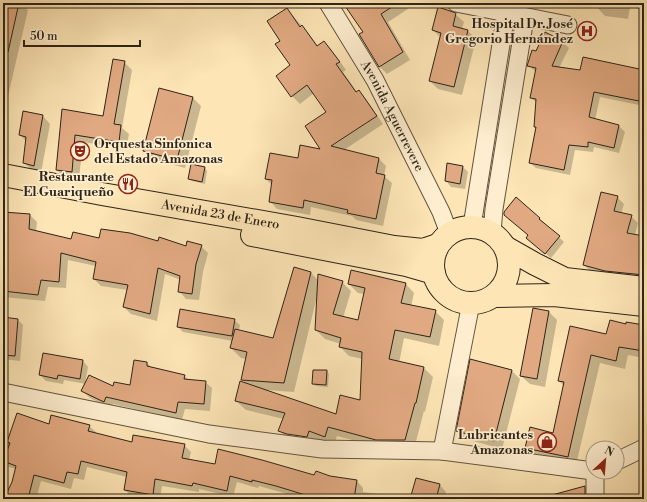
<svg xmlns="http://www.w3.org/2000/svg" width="647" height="502" viewBox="0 0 647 502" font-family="'Libre Bodoni',serif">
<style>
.shadow{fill:#0003;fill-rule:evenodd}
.building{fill:#e1a981;stroke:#2e2418}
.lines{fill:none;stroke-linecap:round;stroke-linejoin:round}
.minor-casing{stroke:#62543f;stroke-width:19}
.major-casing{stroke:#2e2418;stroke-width:24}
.minor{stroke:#feeecf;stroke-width:17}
.major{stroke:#fde5b5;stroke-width:22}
.labels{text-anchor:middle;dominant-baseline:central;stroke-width:3.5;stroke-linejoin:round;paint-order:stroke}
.poi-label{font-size:13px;font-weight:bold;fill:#2e2418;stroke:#feeecf;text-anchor:end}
.street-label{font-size:13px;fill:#2e2418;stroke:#feeecf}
</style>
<rect width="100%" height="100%" fill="#fde5b5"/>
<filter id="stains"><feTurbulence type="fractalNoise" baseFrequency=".005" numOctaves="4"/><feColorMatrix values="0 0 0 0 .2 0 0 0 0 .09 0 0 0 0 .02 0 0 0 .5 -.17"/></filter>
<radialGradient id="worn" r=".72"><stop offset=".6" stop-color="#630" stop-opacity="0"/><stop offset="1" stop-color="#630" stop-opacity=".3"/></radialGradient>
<!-- shadow -->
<g class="shadow">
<polygon points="3,3 21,3 28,10 8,96 3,95"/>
<polygon points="344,3 404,3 408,9 388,22 410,60 387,74 379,66 365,33"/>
<polygon points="593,3 644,3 644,10 630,7 628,19 605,16 595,5 595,3"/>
<polygon points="287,9 309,34 318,46 324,42 331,49 346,70 343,72 357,92 359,91 366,99 383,124 344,150 379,159 386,166 384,176 392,183 383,226 356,220 352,216 311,207 310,215 277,209 270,201 272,185 266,179 299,159 322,150 327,112 314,93 300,104 292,96 292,65 281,41"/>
<polygon points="455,14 464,22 462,29 468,31 476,39 462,95 438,89 430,81 440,37 433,30"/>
<polygon points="545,34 563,42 569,48 559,68 581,72 644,71 644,106 600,97 595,120 619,126 625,132 619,153 594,147 593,152 575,150 570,175 536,168 530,163 536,129 535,127 537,103 531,98 536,72 529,66 536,53"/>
<polygon points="124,62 132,70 122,128 129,134 126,149 83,142 79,179 65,178 57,170 62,110 104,117"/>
<polygon points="160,89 193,98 201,106 185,168 152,159 144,150"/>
<polygon points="24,112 43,116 50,124 41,173 32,170 24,163 26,141 20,135"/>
<polygon points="463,167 468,172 465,189 451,187 446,181"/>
<polygon points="205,168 207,171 205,184 192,181 189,179"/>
<polygon points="617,197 624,204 621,214 631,216 638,223 635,235 644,237 644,281 591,272 584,265"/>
<polygon points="516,199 540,219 564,242 551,258 533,243"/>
<polygon points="3,213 30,215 37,222 36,231 72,240 100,239 159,243 186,248 201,246 208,253 203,272 199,300 186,299 179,291 181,280 165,274 157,321 131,314 124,307 128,290 101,286 94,279 96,266 68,260 66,288 48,287 45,301 3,297"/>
<path d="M 311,273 L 319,281 L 342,282 L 351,291 L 343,318 L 358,321 L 364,294 L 358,293 L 349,284 L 405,283 L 414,293 L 411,307 L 435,311 L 444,320 L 439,346 L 404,338 L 399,363 L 424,368 L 433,377 L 425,412 L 424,411 L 414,449 L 386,449 L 337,436 L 334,445 L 318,439 L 316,446 L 289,440 L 280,431 L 284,419 L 246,410 L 236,401 L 246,384 L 242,380 L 247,359 L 241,358 L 231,348 L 233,341 L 183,332 L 178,327 L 234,320 L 240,325 L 239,331 L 273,339 ZM 317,296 L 316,330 L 325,339 L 341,344 L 340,347 L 349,356 L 363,359 L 361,401 L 336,415 L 265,390 L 294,392 Z"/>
<polygon points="549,312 557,320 545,387 530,384 521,376"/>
<polygon points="3,318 18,320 23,325 20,361 3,359"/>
<polygon points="627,325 644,326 644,358 628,355 625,369 600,363 576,465 535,456 526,447 554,434 564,386 559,381 607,335"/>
<polygon points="83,361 88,367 85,384 114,388 131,386 147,363 152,368 184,376 189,380 205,382 212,388 210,411 185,409 182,420 113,404 111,408 90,398 83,391 86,384 64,380 63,384 46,381 40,375"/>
<polygon points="327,371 329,374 328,387 316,386 313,384"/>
<polygon points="512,371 520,379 502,449 466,439 457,431"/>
<polygon points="17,414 49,425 89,426 96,432 95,434 133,443 184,445 191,452 189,460 215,465 357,481 363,488 363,492 410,498 440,485 446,492 444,499 305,499 259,486 258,488 237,482 233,497 199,489 199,492 162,486 160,499 146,499 131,496 125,490 127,477 87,467 84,480 74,478 71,489 41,481 36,499 5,499 13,482 16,469 9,467 3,460 3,458"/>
<polygon points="585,487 590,493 590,499 565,499"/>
</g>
<!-- building -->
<g class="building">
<polygon points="3,3 19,3 8,52 3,52"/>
<polygon points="343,3 398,3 381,14 403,52 379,67 359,34 363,32"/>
<polygon points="438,7 456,13 453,26 468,30 454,87 429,81 441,33 432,30"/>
<polygon points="287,8 300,27 302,25 317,46 324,41 340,62 336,64 356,92 359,90 377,116 331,146 379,158 376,173 385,175 376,219 347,213 348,210 304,200 303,208 269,202 272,180 265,179 270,153 298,158 300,145 320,149 305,126 326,112 307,85 291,97 276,76 290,65 275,44 280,41 267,21"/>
<polygon points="545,32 563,41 552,66 580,70 583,57 644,70 644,82 639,101 594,92 589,117 619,125 614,148 588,142 588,147 569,145 564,170 529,163 536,127 534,127 536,99 530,98 536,68 527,66 532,50 536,51"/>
<polygon points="113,59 125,61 114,124 121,125 119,142 75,135 72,172 56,170 62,109 103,116"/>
<polygon points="159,88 193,97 177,160 143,151"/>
<polygon points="23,111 43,115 34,166 23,163 26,137 19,135"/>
<polygon points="447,163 463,166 460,184 445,181"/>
<polygon points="191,164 205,167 202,182 188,179"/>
<polygon points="601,192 618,196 614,211 632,215 627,233 644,236 644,275 605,271 583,265"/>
<polygon points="516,197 540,218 539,219 560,236 545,254 526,238 528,235 504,215 504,212"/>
<polygon points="3,212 30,214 29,229 71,239 73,232 99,238 101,229 130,233 158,241 159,237 186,246 187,241 202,245 196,264 192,294 178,292 180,276 158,268 150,314 123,307 128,285 93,279 96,262 61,253 59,282 41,280 38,295 3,291"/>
<polygon points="294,267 311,272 284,383 241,380 247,352 230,348 235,329 273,338"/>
<polygon points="351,270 406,283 401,303 436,310 430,337 395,330 389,359 424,367 416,403 415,403 405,440 376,440 328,427 325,437 309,431 307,437 287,434 278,431 285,413 235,401 240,381 336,414 340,395 360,400 362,352 339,347 341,338 315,330 318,274 343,281 333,314 358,320 365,288 348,284"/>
<polygon points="533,308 549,311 537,379 520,376"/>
<polygon points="180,309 235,319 232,336 177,327"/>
<polygon points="3,317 18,319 15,356 3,355"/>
<polygon points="610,320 626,324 626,322 644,325 644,351 619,347 616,361 591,355 568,457 525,448 530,427 553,433 564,382 558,381 570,326 606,334"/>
<polygon points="43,353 83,360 80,379 58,375 57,379 39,375"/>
<polygon points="470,359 512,370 494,441 456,431"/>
<polygon points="134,360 147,362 147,366 185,375 184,379 206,381 204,404 178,402 176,413 106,397 104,402 81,391 89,375 113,386 114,382 130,385"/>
<polygon points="313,370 327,370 326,385 312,384"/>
<polygon points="17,413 49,424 51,415 90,425 88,431 132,442 133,435 185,444 182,458 215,464 218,449 262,460 314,475 316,471 330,476 357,480 354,499 312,499 312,497 276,486 252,480 252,482 230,476 227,491 193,483 192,486 155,479 153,495 124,490 127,472 81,461 78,474 67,472 64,483 34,475 28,499 4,499 12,482 16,466 3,461 10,443 7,442"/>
<polygon points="416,478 440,484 436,499 410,499"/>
<polygon points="585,486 585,499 553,499 552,495"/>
</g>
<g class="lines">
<!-- minor casing -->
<g class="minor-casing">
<g id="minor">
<path id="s1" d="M 328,3 L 375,80 L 441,212 L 449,233"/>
<polyline points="456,3 568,25"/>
<polyline points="472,226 506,13"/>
<polyline points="492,232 494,209 525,18"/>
<polyline points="3,392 209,434 322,449 442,451 593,471"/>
<polyline points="442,451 471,303"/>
<polyline points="617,461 644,448"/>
<polyline points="595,472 595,499"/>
</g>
</g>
<!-- major casing -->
<g class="major-casing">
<g id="major">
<path id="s2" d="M 3,175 L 102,194 L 297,228 L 394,247 L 423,250 L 438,245"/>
<circle cx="471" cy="265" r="38"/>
<polyline points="252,235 406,265 434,273"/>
<polyline points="505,247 535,264 565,279 644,288"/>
<polyline points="495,296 554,295 644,305"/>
</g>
</g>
<!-- minor -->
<use href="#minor" class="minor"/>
<!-- major -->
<use href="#major" class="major"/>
</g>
<!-- icons -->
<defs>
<g id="hospital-ring" transform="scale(1)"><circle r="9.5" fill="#feeecf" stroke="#8f2418" stroke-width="1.5"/><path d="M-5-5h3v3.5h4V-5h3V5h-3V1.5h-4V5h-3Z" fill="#8f2418"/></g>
<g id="theatre-ring" transform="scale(1)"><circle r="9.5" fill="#feeecf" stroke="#8f2418" stroke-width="1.5"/><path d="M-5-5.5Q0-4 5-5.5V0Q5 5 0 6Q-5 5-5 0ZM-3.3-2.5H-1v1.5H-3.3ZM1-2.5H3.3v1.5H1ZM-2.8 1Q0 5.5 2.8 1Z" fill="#8f2418"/></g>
<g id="restaurant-ring" transform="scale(1)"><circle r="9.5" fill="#feeecf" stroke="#8f2418" stroke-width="1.5"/><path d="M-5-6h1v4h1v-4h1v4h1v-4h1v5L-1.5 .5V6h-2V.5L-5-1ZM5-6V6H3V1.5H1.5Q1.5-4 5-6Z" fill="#8f2418"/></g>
<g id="shop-ring" transform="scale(1)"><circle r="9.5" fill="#feeecf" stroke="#8f2418" stroke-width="1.5"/><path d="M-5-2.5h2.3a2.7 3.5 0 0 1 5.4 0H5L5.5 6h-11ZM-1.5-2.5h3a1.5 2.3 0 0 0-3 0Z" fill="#8f2418"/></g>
</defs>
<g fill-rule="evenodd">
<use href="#hospital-ring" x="587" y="31"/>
<use href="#theatre-ring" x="80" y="151"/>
<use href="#restaurant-ring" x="128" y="184"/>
<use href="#shop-ring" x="547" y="442"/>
</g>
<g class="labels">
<!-- poi labels -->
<g class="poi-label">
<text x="573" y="24">Hospital Dr. José<tspan x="573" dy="15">Gregorio Hernández</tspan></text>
<text x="94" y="144" text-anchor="start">Orquesta Sinfonica<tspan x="94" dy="15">del Estado Amazonas</tspan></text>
<text x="114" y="177">Restaurante<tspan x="114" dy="15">El Guariqueño</tspan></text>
<text x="533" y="435">Lubricantes<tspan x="533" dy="15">Amazonas</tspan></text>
</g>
<!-- street labels -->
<g class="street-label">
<text stroke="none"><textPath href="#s1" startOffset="130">Avenida Aguerrevere</textPath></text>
<text stroke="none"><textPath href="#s2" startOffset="221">Avenida 23 de Enero</textPath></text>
</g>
</g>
<!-- margin -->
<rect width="647" height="502" fill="none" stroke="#fde5b5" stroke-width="16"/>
<rect x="4" y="4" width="639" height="494" fill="none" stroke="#2e2418" stroke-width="2"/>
<rect x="8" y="8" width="631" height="486" fill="none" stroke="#2e2418"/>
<!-- north arrow -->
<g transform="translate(605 460) rotate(26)"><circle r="19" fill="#feeecf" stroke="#ab9d86"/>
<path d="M0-3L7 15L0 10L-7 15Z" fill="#8f2418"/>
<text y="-6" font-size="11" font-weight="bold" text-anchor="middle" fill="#2e2418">N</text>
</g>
<!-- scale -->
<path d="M24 40v6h116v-6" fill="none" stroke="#2e2418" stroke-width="2"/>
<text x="30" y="40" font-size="12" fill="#2e2418" stroke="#feeecf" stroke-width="3" paint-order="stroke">50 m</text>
<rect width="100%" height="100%" filter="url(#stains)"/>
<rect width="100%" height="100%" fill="url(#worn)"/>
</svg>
